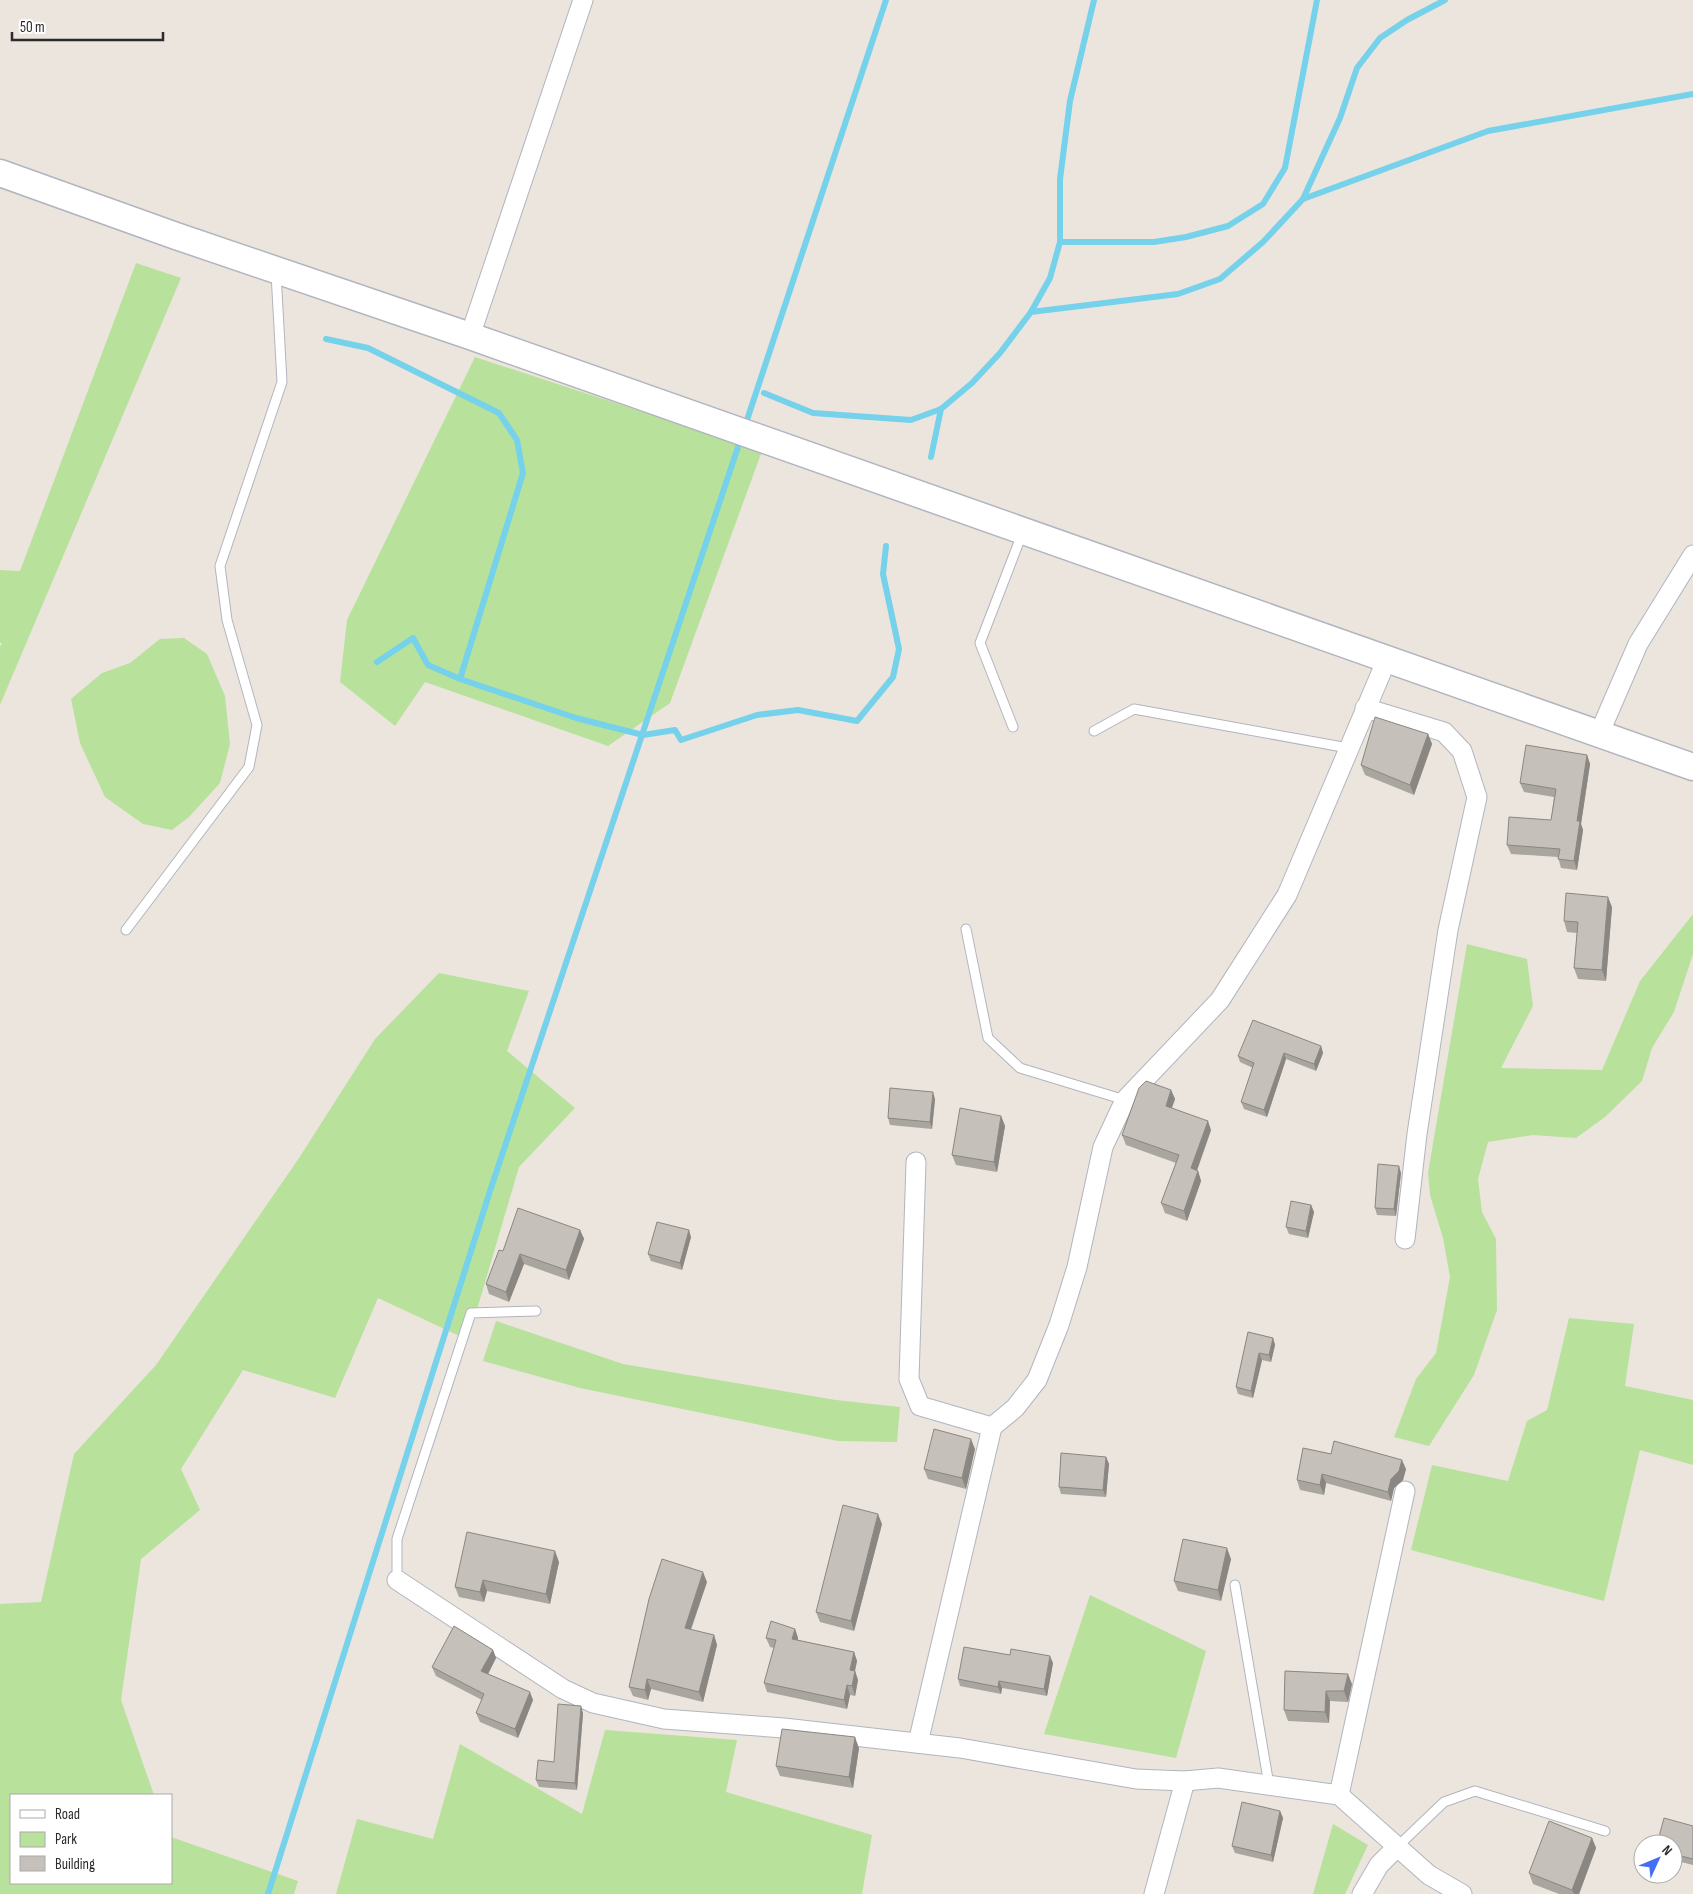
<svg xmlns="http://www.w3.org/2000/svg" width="1693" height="1894" viewBox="0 0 1693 1894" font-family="'Sofia Sans Condensed',sans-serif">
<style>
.green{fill:#b8e19c}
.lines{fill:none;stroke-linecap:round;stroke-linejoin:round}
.stream{stroke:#75d2ea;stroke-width:6}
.lane-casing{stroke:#b1b5be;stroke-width:11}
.street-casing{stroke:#b1b5be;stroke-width:21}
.secondary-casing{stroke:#b1b5be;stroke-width:29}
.lane{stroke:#fff;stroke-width:9}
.street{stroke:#fff;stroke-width:19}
.secondary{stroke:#fff;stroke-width:26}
.wall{fill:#a9a59f}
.shaded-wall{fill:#8a8682}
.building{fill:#c5c0b9;stroke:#8a8682}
</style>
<rect width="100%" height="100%" fill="#ece5de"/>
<!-- green -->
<g class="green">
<polygon points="136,263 181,278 0,705 0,647 2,643 0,643 0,570 20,571"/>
<polygon points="475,357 762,451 670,703 608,746 425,682 395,726 340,682 347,620"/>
<polygon points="184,638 207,654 225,696 230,744 220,783 189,817 172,830 143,824 105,797 80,743 71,699 102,673 130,663 160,639"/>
<polygon points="1693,914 1693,954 1674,1012 1652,1048 1642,1081 1605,1117 1576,1138 1533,1135 1488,1142 1478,1179 1482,1212 1496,1239 1497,1310 1474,1375 1429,1446 1394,1437 1416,1379 1436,1353 1450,1277 1443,1238 1430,1195 1428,1173 1467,944 1527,959 1533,1006 1501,1068 1602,1070 1640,981"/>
<polygon points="439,973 529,991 507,1051 575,1108 519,1167 468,1340 378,1298 335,1398 243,1370 181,1469 200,1510 141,1559 121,1700 154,1795 11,1795 11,1883 171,1883 171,1837 298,1881 294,1894 0,1894 0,1604 41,1602 74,1454 156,1365 299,1158 375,1039"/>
<polygon points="1569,1318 1634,1324 1625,1386 1693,1400 1693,1465 1640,1450 1604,1601 1411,1550 1432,1465 1508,1481 1527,1421 1547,1410"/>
<polygon points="496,1321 623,1364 836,1400 900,1407 897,1442 838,1441 580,1388 483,1361"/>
<polygon points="1090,1595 1206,1651 1176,1758 1044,1734"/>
<polygon points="605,1730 737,1740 726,1792 872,1835 862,1894 336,1894 357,1819 433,1839 460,1744 582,1814"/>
<polygon points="1333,1824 1368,1845 1345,1894 1313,1894"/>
</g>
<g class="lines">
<!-- stream -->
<g class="stream">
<polyline points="1303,199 1488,131 1693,94"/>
<polyline points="1060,242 1154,242 1186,237 1228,226 1263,204 1285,168 1317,0"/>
<polyline points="1031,312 1178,294 1220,279 1263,242 1303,199 1340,118 1357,68 1380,38 1407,20 1445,0"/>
<polyline points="326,339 368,348 499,413 517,440 523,473 460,679"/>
<polyline points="764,393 813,413 911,420 941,409 972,383 1000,353 1031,312 1050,278 1060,242 1060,179 1070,101 1094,0"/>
<polyline points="745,426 886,0"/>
<polyline points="931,457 941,409"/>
<polyline points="377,662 413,638 428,665 460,679 576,718 643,735 675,730 681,740 757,715 798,710 857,721 893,677 899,649 883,574 886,546"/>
<polyline points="268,1894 490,1191 741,438"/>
</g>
<!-- lane casing -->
<g class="lane-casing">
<g id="lane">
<polyline points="1013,727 980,643 1022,534"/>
<polyline points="1094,731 1134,709 1348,748"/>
<polyline points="966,929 988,1038 1020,1068 1125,1100"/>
<polyline points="126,930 249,767 257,725 227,620 220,566 282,382 276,273"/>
<polyline points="397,1580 397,1539 471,1313 536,1311"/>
<polyline points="1235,1585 1269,1785"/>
<polyline points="1396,1848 1444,1802 1475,1791 1605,1831"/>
</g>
</g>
<!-- street casing -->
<g class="street-casing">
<g id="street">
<polyline points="470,336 583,0"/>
<polyline points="1365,708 1444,732 1462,751 1477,797 1448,930 1417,1134 1405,1239"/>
<polyline points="1599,734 1638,644 1693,555"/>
<polyline points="916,1162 909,1379 920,1406 992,1427 1015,1408 1037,1380 1059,1325 1077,1267 1103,1147 1125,1100 1220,1000 1287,895 1387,659"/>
<polyline points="397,1580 563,1689 593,1703 664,1719 784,1728 960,1748 1136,1779 1185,1781 1218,1778 1339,1795 1429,1875 1462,1894"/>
<polyline points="918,1743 992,1427"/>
<polyline points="1339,1795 1405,1491"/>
<polyline points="1154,1894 1185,1781"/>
<polyline points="1362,1894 1379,1865 1396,1848"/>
</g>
</g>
<!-- secondary casing -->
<g class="secondary-casing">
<polyline id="secondary" points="0,173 176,236 470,336 1693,767"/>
</g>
<!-- lane -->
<use href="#lane" class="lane"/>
<!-- street -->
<use href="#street" class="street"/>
<!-- secondary -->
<use href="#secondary" class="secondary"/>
</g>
<!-- wall -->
<g class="wall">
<polygon points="1428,734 1432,744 1414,795 1365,775 1361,765"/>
<polygon points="1587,755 1590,764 1581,824 1583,830 1577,870 1561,868 1558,857 1511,854 1507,845 1551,820 1554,797 1524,792 1520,783"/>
<polygon points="1612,907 1606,981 1578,979 1574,968 1577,933 1567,932 1564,921"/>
<polygon points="1321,1046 1323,1053 1316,1071 1286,1059 1267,1117 1244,1109 1241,1102 1253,1068 1240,1062 1238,1056"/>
<polygon points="1171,1090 1175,1099 1172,1108 1211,1130 1197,1171 1198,1171 1201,1181 1187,1221 1165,1213 1161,1203 1176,1163 1126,1145 1122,1135"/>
<polygon points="935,1099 932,1129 890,1125 888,1118"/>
<polygon points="1001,1116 1005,1126 997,1172 956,1165 952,1155"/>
<polygon points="1401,1173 1396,1216 1377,1215 1375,1208"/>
<polygon points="1311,1205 1314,1212 1308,1238 1289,1234 1286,1227"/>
<polygon points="580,1230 584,1239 569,1280 524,1264 509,1302 489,1294 486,1284 503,1251"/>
<polygon points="691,1237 682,1270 651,1261 648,1254"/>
<polygon points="1248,1332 1273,1338 1275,1345 1271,1362 1262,1360 1253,1398 1238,1394 1236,1387"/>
<polygon points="1303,1448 1406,1469 1403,1480 1394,1488 1391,1501 1326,1483 1324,1495 1300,1490 1297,1480"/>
<polygon points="975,1449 966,1489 928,1479 924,1469"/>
<polygon points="1106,1457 1109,1464 1106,1497 1061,1494 1059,1487"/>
<polygon points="882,1524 854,1631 820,1622 816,1612"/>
<polygon points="1231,1559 1221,1601 1178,1591 1174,1581"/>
<polygon points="559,1562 550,1604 487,1591 484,1602 459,1597 455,1587"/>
<polygon points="707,1582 691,1630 714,1635 717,1645 703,1702 651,1689 648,1700 633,1696 629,1687"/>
<polygon points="795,1629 798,1638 798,1640 854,1652 857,1661 855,1671 858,1680 855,1696 850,1695 847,1709 767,1692 764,1683 774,1648 770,1647 766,1638"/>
<polygon points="493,1650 496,1658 488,1674 533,1700 518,1738 480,1722 476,1713 482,1700 436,1676 432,1667"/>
<polygon points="1010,1655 1053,1663 1047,1696 1002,1688 1001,1694 960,1686 958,1679"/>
<polygon points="1285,1671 1352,1684 1348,1702 1330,1701 1329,1723 1288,1721 1284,1710"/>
<polygon points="583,1713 577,1790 539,1787 536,1780 554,1762"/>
<polygon points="859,1748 853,1788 780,1776 776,1766"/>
<polygon points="1280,1811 1283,1818 1273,1862 1235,1853 1232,1846"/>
<polygon points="1693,1826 1693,1865 1673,1860 1673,1844"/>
<polygon points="1592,1838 1596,1848 1579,1894 1559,1894 1533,1884 1529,1873"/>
</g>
<!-- shaded-wall -->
<g class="shaded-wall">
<polygon points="1428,734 1432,744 1414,795 1410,785"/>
<polygon points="1587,755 1590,764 1581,824 1583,830 1577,870 1574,861 1577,821"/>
<polygon points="1608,897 1612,907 1606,981 1602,970"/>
<polygon points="1321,1046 1323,1053 1316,1071 1314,1064"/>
<polygon points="1284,1053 1286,1059 1267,1117 1264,1110"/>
<polygon points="1171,1090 1175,1099 1169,1115 1166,1106"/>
<polygon points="933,1092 935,1099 932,1129 930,1122"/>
<polygon points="1001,1116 1005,1126 997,1172 994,1162"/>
<polygon points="1208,1121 1211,1130 1194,1178 1191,1168"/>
<polygon points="1399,1166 1401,1173 1396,1216 1394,1209"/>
<polygon points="1198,1171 1201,1181 1187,1221 1184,1211"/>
<polygon points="1311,1205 1314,1212 1308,1238 1306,1231"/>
<polygon points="580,1230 584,1239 569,1280 566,1270"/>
<polygon points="689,1230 691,1237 682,1270 680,1263"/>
<polygon points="520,1254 524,1264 509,1302 506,1292"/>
<polygon points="1273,1338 1275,1345 1271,1362 1269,1355"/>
<polygon points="1259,1353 1262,1360 1253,1398 1251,1391"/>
<polygon points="971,1439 975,1449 966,1489 962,1478"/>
<polygon points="1106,1457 1109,1464 1106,1497 1103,1490"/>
<polygon points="1402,1460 1406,1469 1403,1480 1394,1488 1391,1501 1388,1492 1391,1479"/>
<polygon points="1322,1474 1326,1483 1324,1495 1320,1485"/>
<polygon points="878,1514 882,1524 854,1631 851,1621"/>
<polygon points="1227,1548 1231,1559 1221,1601 1218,1590"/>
<polygon points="555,1551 559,1562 550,1604 546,1594"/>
<polygon points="703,1572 707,1582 688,1637 685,1628"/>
<polygon points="483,1580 487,1591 484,1602 480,1592"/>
<polygon points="795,1629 798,1638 796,1648 792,1639"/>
<polygon points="714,1635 717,1645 703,1702 699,1692"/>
<polygon points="493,1650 496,1658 485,1680 481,1671"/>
<polygon points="854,1652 857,1661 853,1679 850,1670"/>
<polygon points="1050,1656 1053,1663 1047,1696 1044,1689"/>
<polygon points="855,1671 858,1680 855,1696 852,1686"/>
<polygon points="1348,1674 1352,1684 1348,1702 1344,1691"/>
<polygon points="647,1679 651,1689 648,1700 645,1690"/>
<polygon points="999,1681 1002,1688 1001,1694 998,1687"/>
<polygon points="847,1685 850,1695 847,1709 844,1700"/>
<polygon points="1326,1691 1330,1701 1329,1723 1325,1712"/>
<polygon points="530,1692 533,1700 518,1738 515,1729"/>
<polygon points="581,1706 583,1713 577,1790 575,1783"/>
<polygon points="855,1737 859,1748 853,1788 849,1777"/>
<polygon points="1280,1811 1283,1818 1273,1862 1271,1855"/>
<polygon points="1592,1838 1596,1848 1579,1894 1574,1894 1572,1890"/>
</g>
<!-- building -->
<g class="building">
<polygon points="1375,717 1428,734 1410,785 1361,765"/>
<polygon points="1526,745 1587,755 1577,821 1580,821 1574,861 1558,859 1560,849 1507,845 1509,817 1551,820 1556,789 1520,783"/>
<polygon points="1566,893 1608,897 1602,970 1574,968 1578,922 1564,921"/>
<polygon points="1253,1020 1321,1046 1314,1064 1284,1053 1264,1110 1241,1102 1254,1063 1238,1056"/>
<polygon points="1146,1081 1171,1090 1166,1106 1208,1121 1191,1168 1198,1171 1184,1211 1161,1203 1179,1155 1122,1135 1139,1088"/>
<polygon points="890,1088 933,1092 930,1122 888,1118"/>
<polygon points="960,1108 1001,1116 994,1162 952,1155"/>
<polygon points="1378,1164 1399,1166 1394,1209 1375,1208"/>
<polygon points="1291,1201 1311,1205 1306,1231 1286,1227"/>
<polygon points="518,1208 580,1230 566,1270 520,1254 506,1292 486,1284 499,1250 503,1251"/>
<polygon points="657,1222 689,1230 680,1263 648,1254"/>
<polygon points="1248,1332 1273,1338 1269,1355 1259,1353 1251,1391 1236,1387"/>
<polygon points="934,1429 971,1439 962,1478 924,1469"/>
<polygon points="1334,1441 1402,1460 1399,1471 1391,1479 1388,1492 1322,1474 1320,1485 1297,1480 1303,1448 1331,1454"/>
<polygon points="1061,1453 1106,1457 1103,1490 1059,1487"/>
<polygon points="843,1505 878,1514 851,1621 816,1612"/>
<polygon points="467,1532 555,1551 546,1594 483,1580 480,1592 455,1587"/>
<polygon points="1183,1539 1227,1548 1218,1590 1174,1581"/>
<polygon points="662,1559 703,1572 685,1628 714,1635 699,1692 647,1679 645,1690 629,1687 649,1599"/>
<polygon points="771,1621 795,1629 792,1639 854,1652 850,1670 855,1671 852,1686 847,1685 844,1700 764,1683 776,1640 766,1638"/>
<polygon points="454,1626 493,1650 481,1671 530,1692 515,1729 476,1713 484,1694 432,1667"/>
<polygon points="964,1647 1010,1655 1011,1649 1050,1656 1044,1689 999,1681 998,1687 958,1679"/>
<polygon points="1285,1671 1348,1674 1344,1691 1326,1691 1325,1712 1284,1710"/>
<polygon points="558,1704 581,1706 575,1783 536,1780 538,1760 554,1762"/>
<polygon points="782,1729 855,1737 849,1777 776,1766"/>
<polygon points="1242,1802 1280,1811 1271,1855 1232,1846"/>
<polygon points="1664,1818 1693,1826 1693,1859 1673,1854 1673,1844 1657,1844"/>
<polygon points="1549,1821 1592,1838 1572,1890 1529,1873"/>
</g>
<!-- legend -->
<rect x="10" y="1794" width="162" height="90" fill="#ffffff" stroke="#aaaaaa"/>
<rect x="20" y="1810" width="25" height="8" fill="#ffffff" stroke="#aaaaaa"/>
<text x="55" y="1819" font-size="15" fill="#2b2b2b">Road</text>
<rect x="20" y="1832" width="25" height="15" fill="#b8e19c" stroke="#aaaaaa"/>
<text x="55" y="1844" font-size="15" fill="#2b2b2b">Park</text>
<rect x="20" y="1856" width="25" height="15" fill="#c5c0b9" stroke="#aaaaaa"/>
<text x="55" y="1869" font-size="15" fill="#2b2b2b">Building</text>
<!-- north arrow -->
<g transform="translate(1658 1859) rotate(46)"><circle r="24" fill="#ffffff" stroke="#aaaaaa"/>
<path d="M0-4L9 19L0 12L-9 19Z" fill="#446ff3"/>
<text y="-8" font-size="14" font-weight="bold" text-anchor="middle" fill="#2b2b2b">N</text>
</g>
<!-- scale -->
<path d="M12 32v8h151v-8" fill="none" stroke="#2b2b2b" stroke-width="2.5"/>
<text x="20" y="32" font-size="15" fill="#2b2b2b" stroke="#ffffff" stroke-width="4" paint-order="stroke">50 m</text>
</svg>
